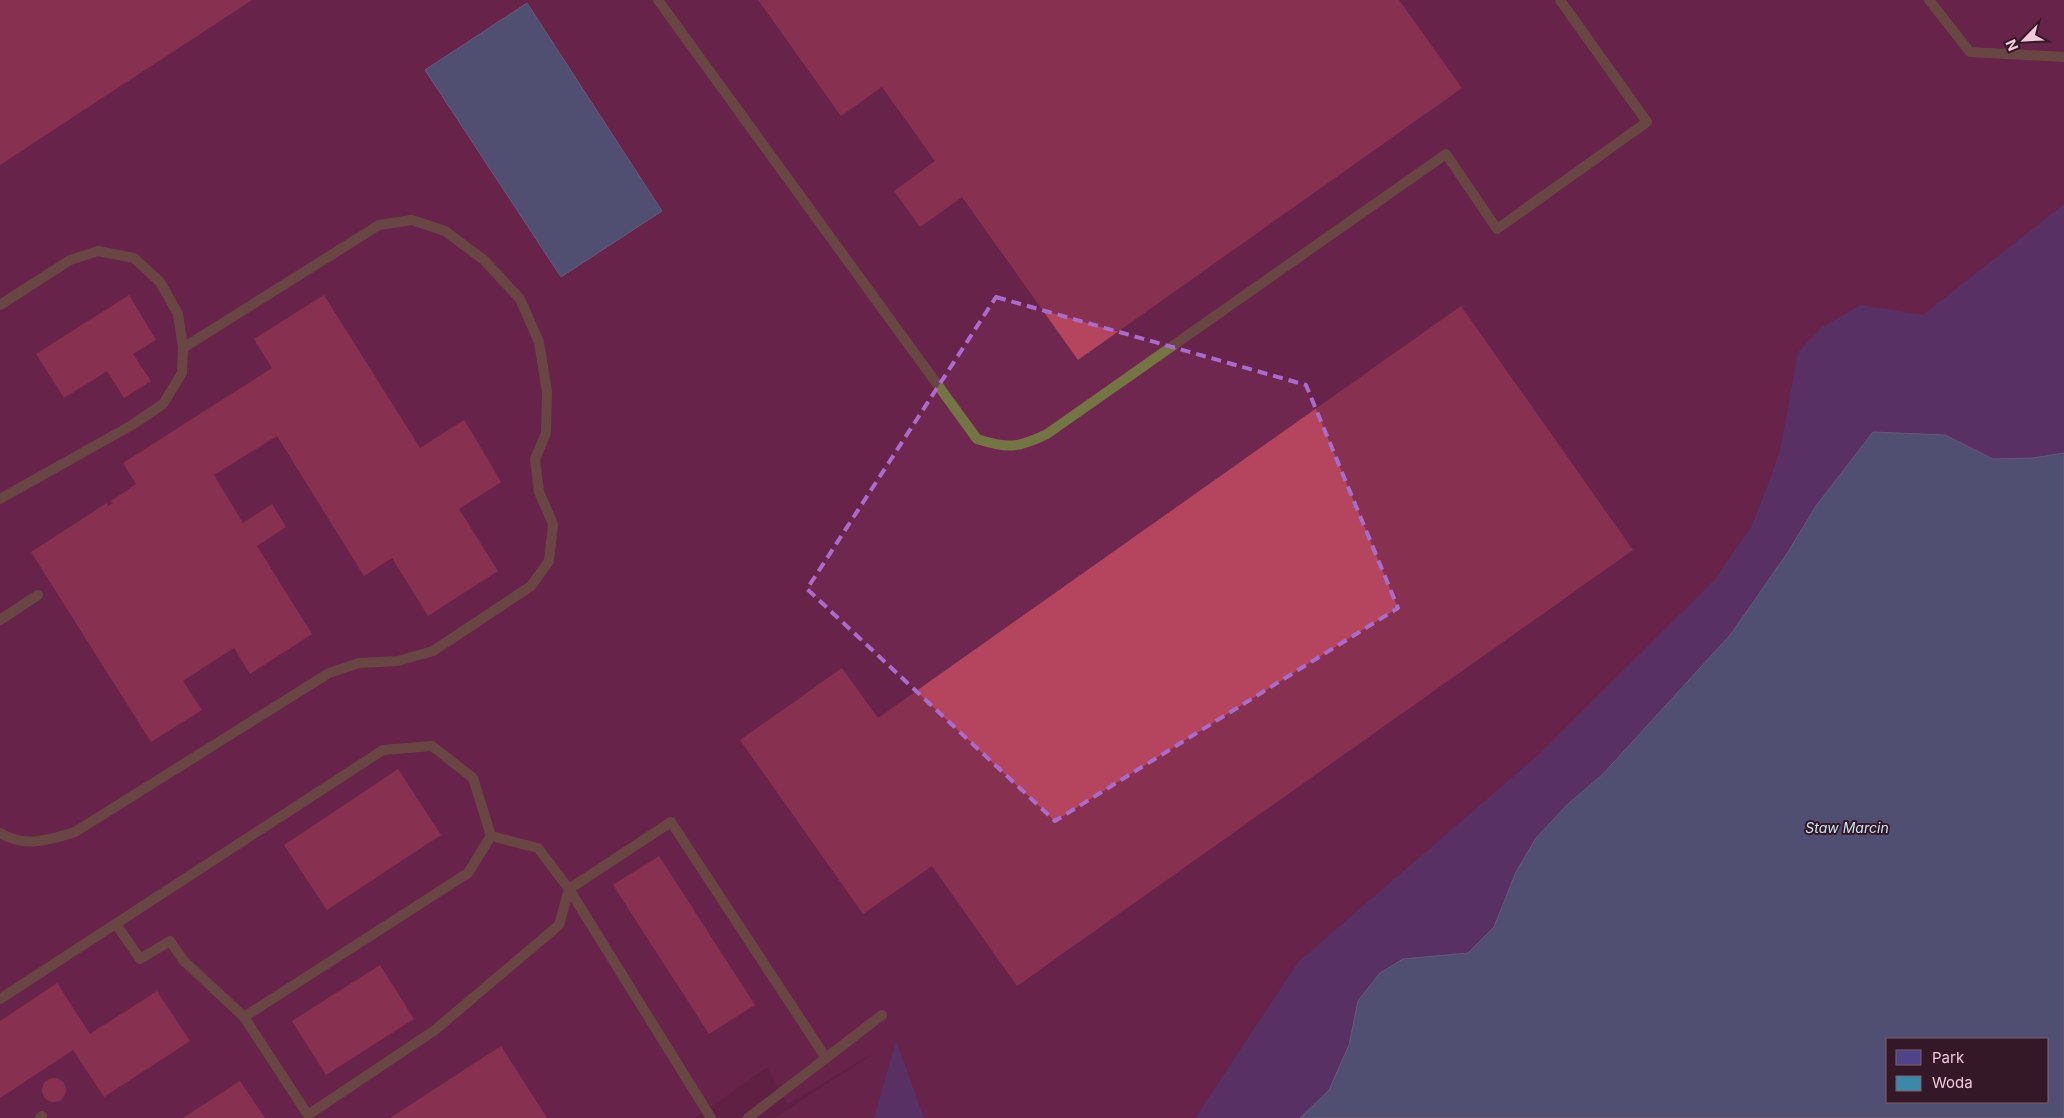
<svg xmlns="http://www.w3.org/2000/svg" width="2064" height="1118" viewBox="0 0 2064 1118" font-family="Inter,sans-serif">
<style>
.built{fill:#6f2750}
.green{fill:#4f4389}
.water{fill:#3c88a8;stroke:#729cb8;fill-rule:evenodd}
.building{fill:#b5445f}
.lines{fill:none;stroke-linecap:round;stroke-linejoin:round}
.service{stroke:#747445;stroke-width:10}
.marked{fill:none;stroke:#aa6bcb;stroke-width:4;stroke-dasharray:10 6;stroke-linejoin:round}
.labels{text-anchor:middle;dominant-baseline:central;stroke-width:4;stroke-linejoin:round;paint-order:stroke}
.water-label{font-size:14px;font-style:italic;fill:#c9e6f4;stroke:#341827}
</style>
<rect width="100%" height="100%" fill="#602044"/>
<!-- built -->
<polygon class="built" points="0,0 2064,0 2064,204 1923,316 1861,305 1798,352 1780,450 1769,482 1751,527 1715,579 1538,755 1298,962 1195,1118 924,1118 896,1041 874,1118 775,1118 879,1050 788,1104 767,1067 695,1118 0,1118"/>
<!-- green -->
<g class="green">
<polygon points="2064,204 2064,453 2033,458 1993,459 1945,435 1873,432 1816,506 1788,552 1731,634 1603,774 1568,804 1536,838 1516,872 1494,927 1468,953 1403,959 1358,1001 1349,1045 1329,1090 1300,1118 1195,1118 1298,962 1538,755 1715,579 1751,527 1769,482 1780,450 1798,352 1821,328 1861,305 1923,315"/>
<polygon points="896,1040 924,1118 874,1118"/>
</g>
<!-- water -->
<g class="water">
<polygon points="527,3 662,211 561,277 425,70"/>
<path d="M 1873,432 L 1945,435 L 1993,459 L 2033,458 L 2064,453 L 2064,1118 L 1300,1118 L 1329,1090 L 1349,1045 L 1358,1001 L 1380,973 L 1403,959 L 1468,953 L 1494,927 L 1516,872 L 1536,838 L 1568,804 L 1603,774 L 1731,634 L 1788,552 L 1816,506 ZM 2048,1039 L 2048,1102 L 1888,1102 L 1888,1039 Z"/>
</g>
<!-- building -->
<g class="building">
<polygon points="0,0 252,0 0,165"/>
<polygon points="758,0 1399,0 1462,88 1078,360 962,197 920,227 894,191 935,161 882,87 841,116"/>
<polygon points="129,295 156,340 133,354 151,381 124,398 107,371 64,398 36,354"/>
<polygon points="324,295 420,448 464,420 477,441 501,482 459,509 498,571 428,616 392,558 364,576 277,436 214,475 243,523 272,504 286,527 257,546 312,634 250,674 234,648 183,681 202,710 151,742 31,552 107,503 108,506 113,503 111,501 136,484 123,463 272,368 254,339"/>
<polygon points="1461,306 1633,550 1017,986 932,866 863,914 740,740 842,668 878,718"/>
<polygon points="398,769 441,835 327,910 284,845"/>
<polygon points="659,856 755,1005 709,1034 613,885"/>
<polygon points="380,965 414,1019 326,1075 292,1021"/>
<polygon points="57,983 90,1034 157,991 190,1041 104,1097 73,1050 0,1098 0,1021"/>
<polygon points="501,1046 547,1118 390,1118"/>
<circle cx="54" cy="1090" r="12"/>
<polygon points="240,1081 265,1118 183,1118"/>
</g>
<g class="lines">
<!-- service -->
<g class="service">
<path d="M 658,0 L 977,439 C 1008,449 1018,448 1047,434 L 1446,154 L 1497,229 L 1647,122 L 1560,0"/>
<polyline points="1929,0 1970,52 2064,57"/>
<polyline points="0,305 70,260 98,251 134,258 160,282 178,314 183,348 182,373 163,404 132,425 0,499"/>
<polyline points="0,620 38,595"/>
<path d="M 0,833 C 25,848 49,840 75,832 L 329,673 L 359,663 L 398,661 L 433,651 L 531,586 L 549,561 L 553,524 L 539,492 L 535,459 L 546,433 L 547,392 L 539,342 L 520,299 L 484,260 L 445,231 L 412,220 L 379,225 L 183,348"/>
<polyline points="491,836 538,848 569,889 671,822 826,1058"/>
<polyline points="0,999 383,750 432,746 473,778 491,836 468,873 244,1017 183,960 170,941 140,959 116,924"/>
<polyline points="244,1017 308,1115 435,1030 559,925 569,889 711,1118"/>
<polyline points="40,1118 42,1116"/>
<polyline points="748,1118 882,1015"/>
</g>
</g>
<!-- marked area -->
<path d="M0 0H2064V1118H0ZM 996,297 L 1306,385 L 1398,608 L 1055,821 L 807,589 Z" fill="#602044" fill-opacity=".55" fill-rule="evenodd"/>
<path class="marked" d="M 996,297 L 1306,385 L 1398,608 L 1055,821 L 807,589 Z"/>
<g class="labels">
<!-- water labels -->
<g class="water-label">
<text x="1847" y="827">Staw Marcin</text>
</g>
</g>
<!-- legend -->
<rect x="1886" y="1038" width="162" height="65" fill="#341827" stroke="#805f6f"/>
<rect x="1896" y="1050" width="25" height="15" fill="#4f4389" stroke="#805f6f"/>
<text x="1932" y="1063" font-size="15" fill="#f1c9dc">Park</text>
<rect x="1896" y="1076" width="25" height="15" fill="#3c88a8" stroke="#805f6f"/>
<text x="1932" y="1088" font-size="15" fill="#f1c9dc">Woda</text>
<!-- north arrow -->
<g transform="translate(2024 40) rotate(246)" stroke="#341827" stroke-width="4" paint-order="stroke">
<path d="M0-4L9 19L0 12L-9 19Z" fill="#f1c9dc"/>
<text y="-8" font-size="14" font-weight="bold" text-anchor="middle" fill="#f1c9dc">N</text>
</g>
</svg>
